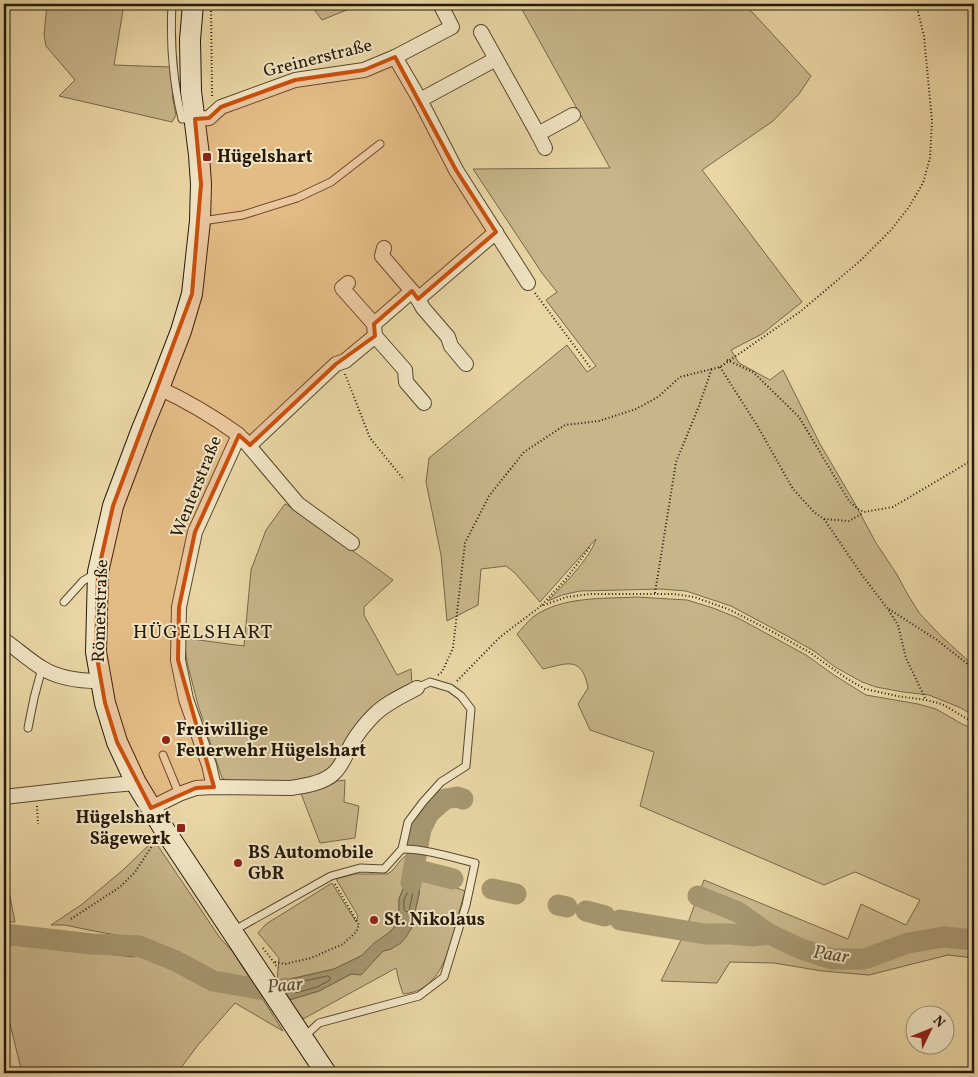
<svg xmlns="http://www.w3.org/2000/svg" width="978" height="1077" viewBox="0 0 978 1077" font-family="Vollkorn,serif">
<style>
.green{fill:#c8b68a;stroke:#76684a}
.water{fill:#a6966f;stroke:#726446}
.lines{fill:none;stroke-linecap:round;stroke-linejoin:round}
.shore{stroke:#66583c;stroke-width:1}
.river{stroke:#a6966f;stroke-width:21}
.lane-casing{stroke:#564830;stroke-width:9}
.street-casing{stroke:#564830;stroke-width:16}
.secondary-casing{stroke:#251909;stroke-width:22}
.path{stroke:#251909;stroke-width:2;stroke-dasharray:1 2.5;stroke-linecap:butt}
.lane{stroke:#f1e4c4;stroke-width:7}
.street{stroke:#f1e4c4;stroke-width:14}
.secondary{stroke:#f1e4c4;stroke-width:20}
.marked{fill:#cb4f0c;fill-opacity:0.2;stroke:#cb4f0c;stroke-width:4;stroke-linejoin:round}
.poi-dot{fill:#8f2418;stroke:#f1e4c4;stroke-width:2}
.labels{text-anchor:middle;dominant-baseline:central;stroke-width:4;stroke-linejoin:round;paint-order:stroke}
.street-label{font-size:18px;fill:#251909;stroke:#f1e4c4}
.poi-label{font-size:18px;font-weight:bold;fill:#251909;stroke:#f1e4c4;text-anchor:start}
.water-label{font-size:19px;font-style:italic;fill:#594b32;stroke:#f1e4c4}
.quarter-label{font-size:20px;letter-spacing:1px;fill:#251909;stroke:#f1e4c4}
</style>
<rect width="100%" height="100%" fill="#e9d6a4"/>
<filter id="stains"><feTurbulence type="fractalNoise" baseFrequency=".004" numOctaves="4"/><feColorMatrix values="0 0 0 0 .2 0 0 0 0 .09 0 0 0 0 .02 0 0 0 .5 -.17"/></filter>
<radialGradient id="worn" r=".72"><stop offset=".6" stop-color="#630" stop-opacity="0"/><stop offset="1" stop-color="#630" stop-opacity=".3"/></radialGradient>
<!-- green -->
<g class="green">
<polygon points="47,4 124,4 114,65 170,67 173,100 176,115 172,122 59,96 75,80 46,46 44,35"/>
<polygon points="310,4 352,4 349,9 322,20"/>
<path d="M 519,4 L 742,4 L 753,13 L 811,76 L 799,94 L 773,121 L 702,170 L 802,302 L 762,334 L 731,350 L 739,363 L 770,380 L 783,370 L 820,444 L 854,502 L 876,543 L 896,573 L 908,595 L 920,614 L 942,637 L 974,666 L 974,716 L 961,708 L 929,695 L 903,692 L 876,687 L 862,682 L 835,667 L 814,651 L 789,637 L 731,606 L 686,591 L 660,589 L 580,591 L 562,595 L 548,601 C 562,586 590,559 596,539 L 540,602 L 515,573 L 506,566 L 481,569 L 478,605 L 447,621 L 441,555 L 426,482 L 429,458 L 567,345 L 587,372 L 596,366 L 546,300 L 557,292 L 542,273 L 473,169 L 610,168 Z"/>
<polygon points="285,504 295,509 393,580 364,607 364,615 397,675 411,669 412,686 322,774 303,782 229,782 222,778 198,705 187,662 184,638 244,646 251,570 266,530"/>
<path d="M 637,597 L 687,600 L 713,608 L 738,618 L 806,655 L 834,675 L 866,695 L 918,704 L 936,709 L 962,724 L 974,729 L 974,958 L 948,955 L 869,975 L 822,971 L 774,963 L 730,962 L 717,983 L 661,981 L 683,936 L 704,880 L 848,939 L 861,904 L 906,925 L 920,900 L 855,872 L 824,885 L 640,806 L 654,752 L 590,730 L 578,704 L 588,688 C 582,656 568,663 543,669 L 517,634 C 522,629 527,622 533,617 C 562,596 602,599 637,597 Z"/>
<polygon points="345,780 344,802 359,806 355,838 320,843 300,791 330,783 331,785 337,781"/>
<polygon points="154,840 220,938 233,952 283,1031 235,1003 198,1045 177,1073 22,1073 4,999 4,944 135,957 127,937 94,931 65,925 51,925 81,905 123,870"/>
<path d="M 407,855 L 412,855 L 409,874 L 399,899 L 399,918 L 396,925 L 390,932 L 367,950 L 361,956 L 334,969 L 277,982 L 279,958 L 258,933 L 266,924 L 332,883 L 356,922 L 358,916 L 336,879 L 355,874 L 387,874 C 396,870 398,860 407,855 Z"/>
<polygon points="4,866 15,922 4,922"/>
<path d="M 421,875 L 465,891 C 461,905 457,919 454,932 C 446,960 437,991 403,994 L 399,981 L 396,968 L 303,1019 L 289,1000 L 319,991 L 351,974 L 361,974 L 383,951 L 391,949 L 411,929 L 419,894 Z"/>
</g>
<!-- water -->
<g class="water">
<path d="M 449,792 L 464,794 L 461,804 L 452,802 L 432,820 L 428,826 L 423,843 L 413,841 C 415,831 414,818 422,810 C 425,808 429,806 432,804 C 438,799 442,795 449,792 Z"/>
<polygon points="412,855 422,856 419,894 411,929 406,937 401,943 391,949 383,951 361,975 351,974 319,991 289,1000 277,982 334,969 361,956 374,943 390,932 396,925 399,918 399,899 409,874"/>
</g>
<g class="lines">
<!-- shore -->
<g class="shore">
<polygon points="411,886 414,887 409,911 406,912 404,910 404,900"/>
<polygon points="328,976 330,977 330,980 317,987 292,994 287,988 288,985"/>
</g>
<!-- river -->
<g class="river">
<polyline points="414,869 453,879"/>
<polyline points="411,883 421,829 429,813 445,799 457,797 463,799"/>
<polyline points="492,889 516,894"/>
<polyline points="698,896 738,912 769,934 801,949 832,959 864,959 908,943 944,937 974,940"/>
<polyline points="558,905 567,907"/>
<polyline points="586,911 605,916"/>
<polyline points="620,920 705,934 729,934 753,936 769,934"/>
<polyline points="4,934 92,944 139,946 176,961 213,981 271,991 286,988"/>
</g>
<!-- lane casing -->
<g class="lane-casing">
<g id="lane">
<path d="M 172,4 C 170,42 173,82 182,119 L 192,119"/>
<polyline points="202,221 243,215 297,198 331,182 380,144"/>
<polyline points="64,602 83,581 96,573"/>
<polyline points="28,728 34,698 42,668"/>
<polyline points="163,755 179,794"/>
<polyline points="233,931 331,876 360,868 384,869 402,849 408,822 423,802 441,782 466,766 471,709 461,696 450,688 430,682 417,688"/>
<path d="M 305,1036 L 319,1023 L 419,996 L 444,977 L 466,905 L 475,863 C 451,857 426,849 402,849"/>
</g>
</g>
<!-- street casing -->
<g class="street-casing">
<g id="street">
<polyline points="481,32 538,134 573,115"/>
<polyline points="395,57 420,100 456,170 528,283"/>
<polyline points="420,100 496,59"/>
<polyline points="195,119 209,118 221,107 295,80 364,70 395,57 452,27 440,4"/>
<polyline points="538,134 545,148"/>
<polyline points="384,248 382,256 412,291"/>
<polyline points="348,283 342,288 374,324"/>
<polyline points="418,299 423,308 448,337 451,346 466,364"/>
<polyline points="375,336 405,370 406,382 424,403"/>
<path d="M 159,388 C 187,401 214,417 239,435 L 195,532 L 179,607 L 178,660 L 186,699 L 209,765 L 214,787"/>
<polyline points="243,439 298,504 352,543"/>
<polyline points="250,445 336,364 345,361 375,336 374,324 412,291 418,299 496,232"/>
<path d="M 4,640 C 17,649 29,660 42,668 C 59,679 81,681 100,681"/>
<polyline points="4,797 101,786 136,783"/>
<path d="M 151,808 L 179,794 L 196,788 L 214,787 L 291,788 C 305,786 324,783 334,773 C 343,765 346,753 352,743 C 358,733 366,723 374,715 C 386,703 402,696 417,688"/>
</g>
</g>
<!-- secondary casing -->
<g class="secondary-casing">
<polyline id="secondary" points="193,4 190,40 191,91 199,155 201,184 200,221 192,294 181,331 159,388 142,429 113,506 98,572 96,652 105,703 117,742 136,783 164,829 326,1073"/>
</g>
<!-- path -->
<g class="path">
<polyline points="211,4 212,96"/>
<polyline points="535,293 590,367"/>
<polyline points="727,360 753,372 799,417 849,501 858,509 864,512 893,507 974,459"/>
<polyline points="720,367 758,427 793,489 814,512 824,519 849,521 863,513"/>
<polyline points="345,374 370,438 404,480"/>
<polyline points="824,519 862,575 887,608 898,625 906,658 925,698"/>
<polyline points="655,593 676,462 699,406 712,368"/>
<polyline points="542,605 566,579 590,547"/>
<polyline points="889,609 937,640 974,669"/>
<polyline points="438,675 442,672 453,648 465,543 489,496 524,452 565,425 599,421 636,409 658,397 680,377 720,367 801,311 860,261 891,230 909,207 923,183 930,158 932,121 924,36 916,4"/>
<polyline points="457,681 500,637 541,606 567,597 590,594 674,594 694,597 728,609 773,632 809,652 846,678 865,689 897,696 926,700 942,704 974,723"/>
<polyline points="37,806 38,824"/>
<polyline points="71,919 120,887 135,872 154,843"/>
<polyline points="263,948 278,968"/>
<polyline points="275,962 285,964 311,958 343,944 356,932 359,925 335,884"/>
</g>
<!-- lane -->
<use href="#lane" class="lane"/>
<!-- street -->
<use href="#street" class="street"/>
<!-- secondary -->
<use href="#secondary" class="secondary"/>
</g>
<!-- marked area -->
<path class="marked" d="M 395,57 L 456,170 L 496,232 L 418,299 L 412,291 L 374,324 L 375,336 L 336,364 L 250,445 L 239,435 L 195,532 L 179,607 L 178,660 L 214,787 L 196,788 L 151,808 L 117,742 L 105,703 L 96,652 L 98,572 L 113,506 L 192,294 L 201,184 L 195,119 L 209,118 L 221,107 L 295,80 L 364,70 Z"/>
<!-- markers -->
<g class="poi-dot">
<rect x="202" y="152" width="10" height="10" rx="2.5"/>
<circle cx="166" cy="740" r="5"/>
<rect x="176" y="823" width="10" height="10" rx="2.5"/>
<circle cx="238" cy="863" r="5"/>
<circle cx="374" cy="920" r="5"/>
</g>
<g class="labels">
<!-- street labels -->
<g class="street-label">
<text transform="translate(318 59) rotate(-14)">Greinerstraße</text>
<text transform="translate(197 487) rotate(-68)">Wenterstraße</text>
<text transform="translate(101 611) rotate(-88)">Römerstraße</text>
</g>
<!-- poi labels -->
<g class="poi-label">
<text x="217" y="157">Hügelshart</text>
<text x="176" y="730">Freiwillige<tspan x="176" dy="21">Feuerwehr Hügelshart</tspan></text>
<text x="171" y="818" text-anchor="end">Hügelshart<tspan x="171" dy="21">Sägewerk</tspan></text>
<text x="248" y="853">BS Automobile<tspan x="248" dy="21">GbR</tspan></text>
<text x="384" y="920">St. Nikolaus</text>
</g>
<!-- water labels -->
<g class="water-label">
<text transform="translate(831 955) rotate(9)">Paar</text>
<text transform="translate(285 986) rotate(-5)">Paar</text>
</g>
<!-- quarter labels -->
<g class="quarter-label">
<text x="203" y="633">HÜGELSHART</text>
</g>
</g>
<!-- margin -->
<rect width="978" height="1077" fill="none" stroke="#e9d6a4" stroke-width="20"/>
<rect x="5" y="5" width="968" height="1067" fill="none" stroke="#251909" stroke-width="2.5"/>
<rect x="10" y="10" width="958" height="1057" fill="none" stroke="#251909"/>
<!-- north arrow -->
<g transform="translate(930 1030) rotate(47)"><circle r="24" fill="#f1e4c4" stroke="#9f9379"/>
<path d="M0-4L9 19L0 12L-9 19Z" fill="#8f2418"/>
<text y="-8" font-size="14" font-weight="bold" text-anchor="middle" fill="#251909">N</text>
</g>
<rect width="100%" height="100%" filter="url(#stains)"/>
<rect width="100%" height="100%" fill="url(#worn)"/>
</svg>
